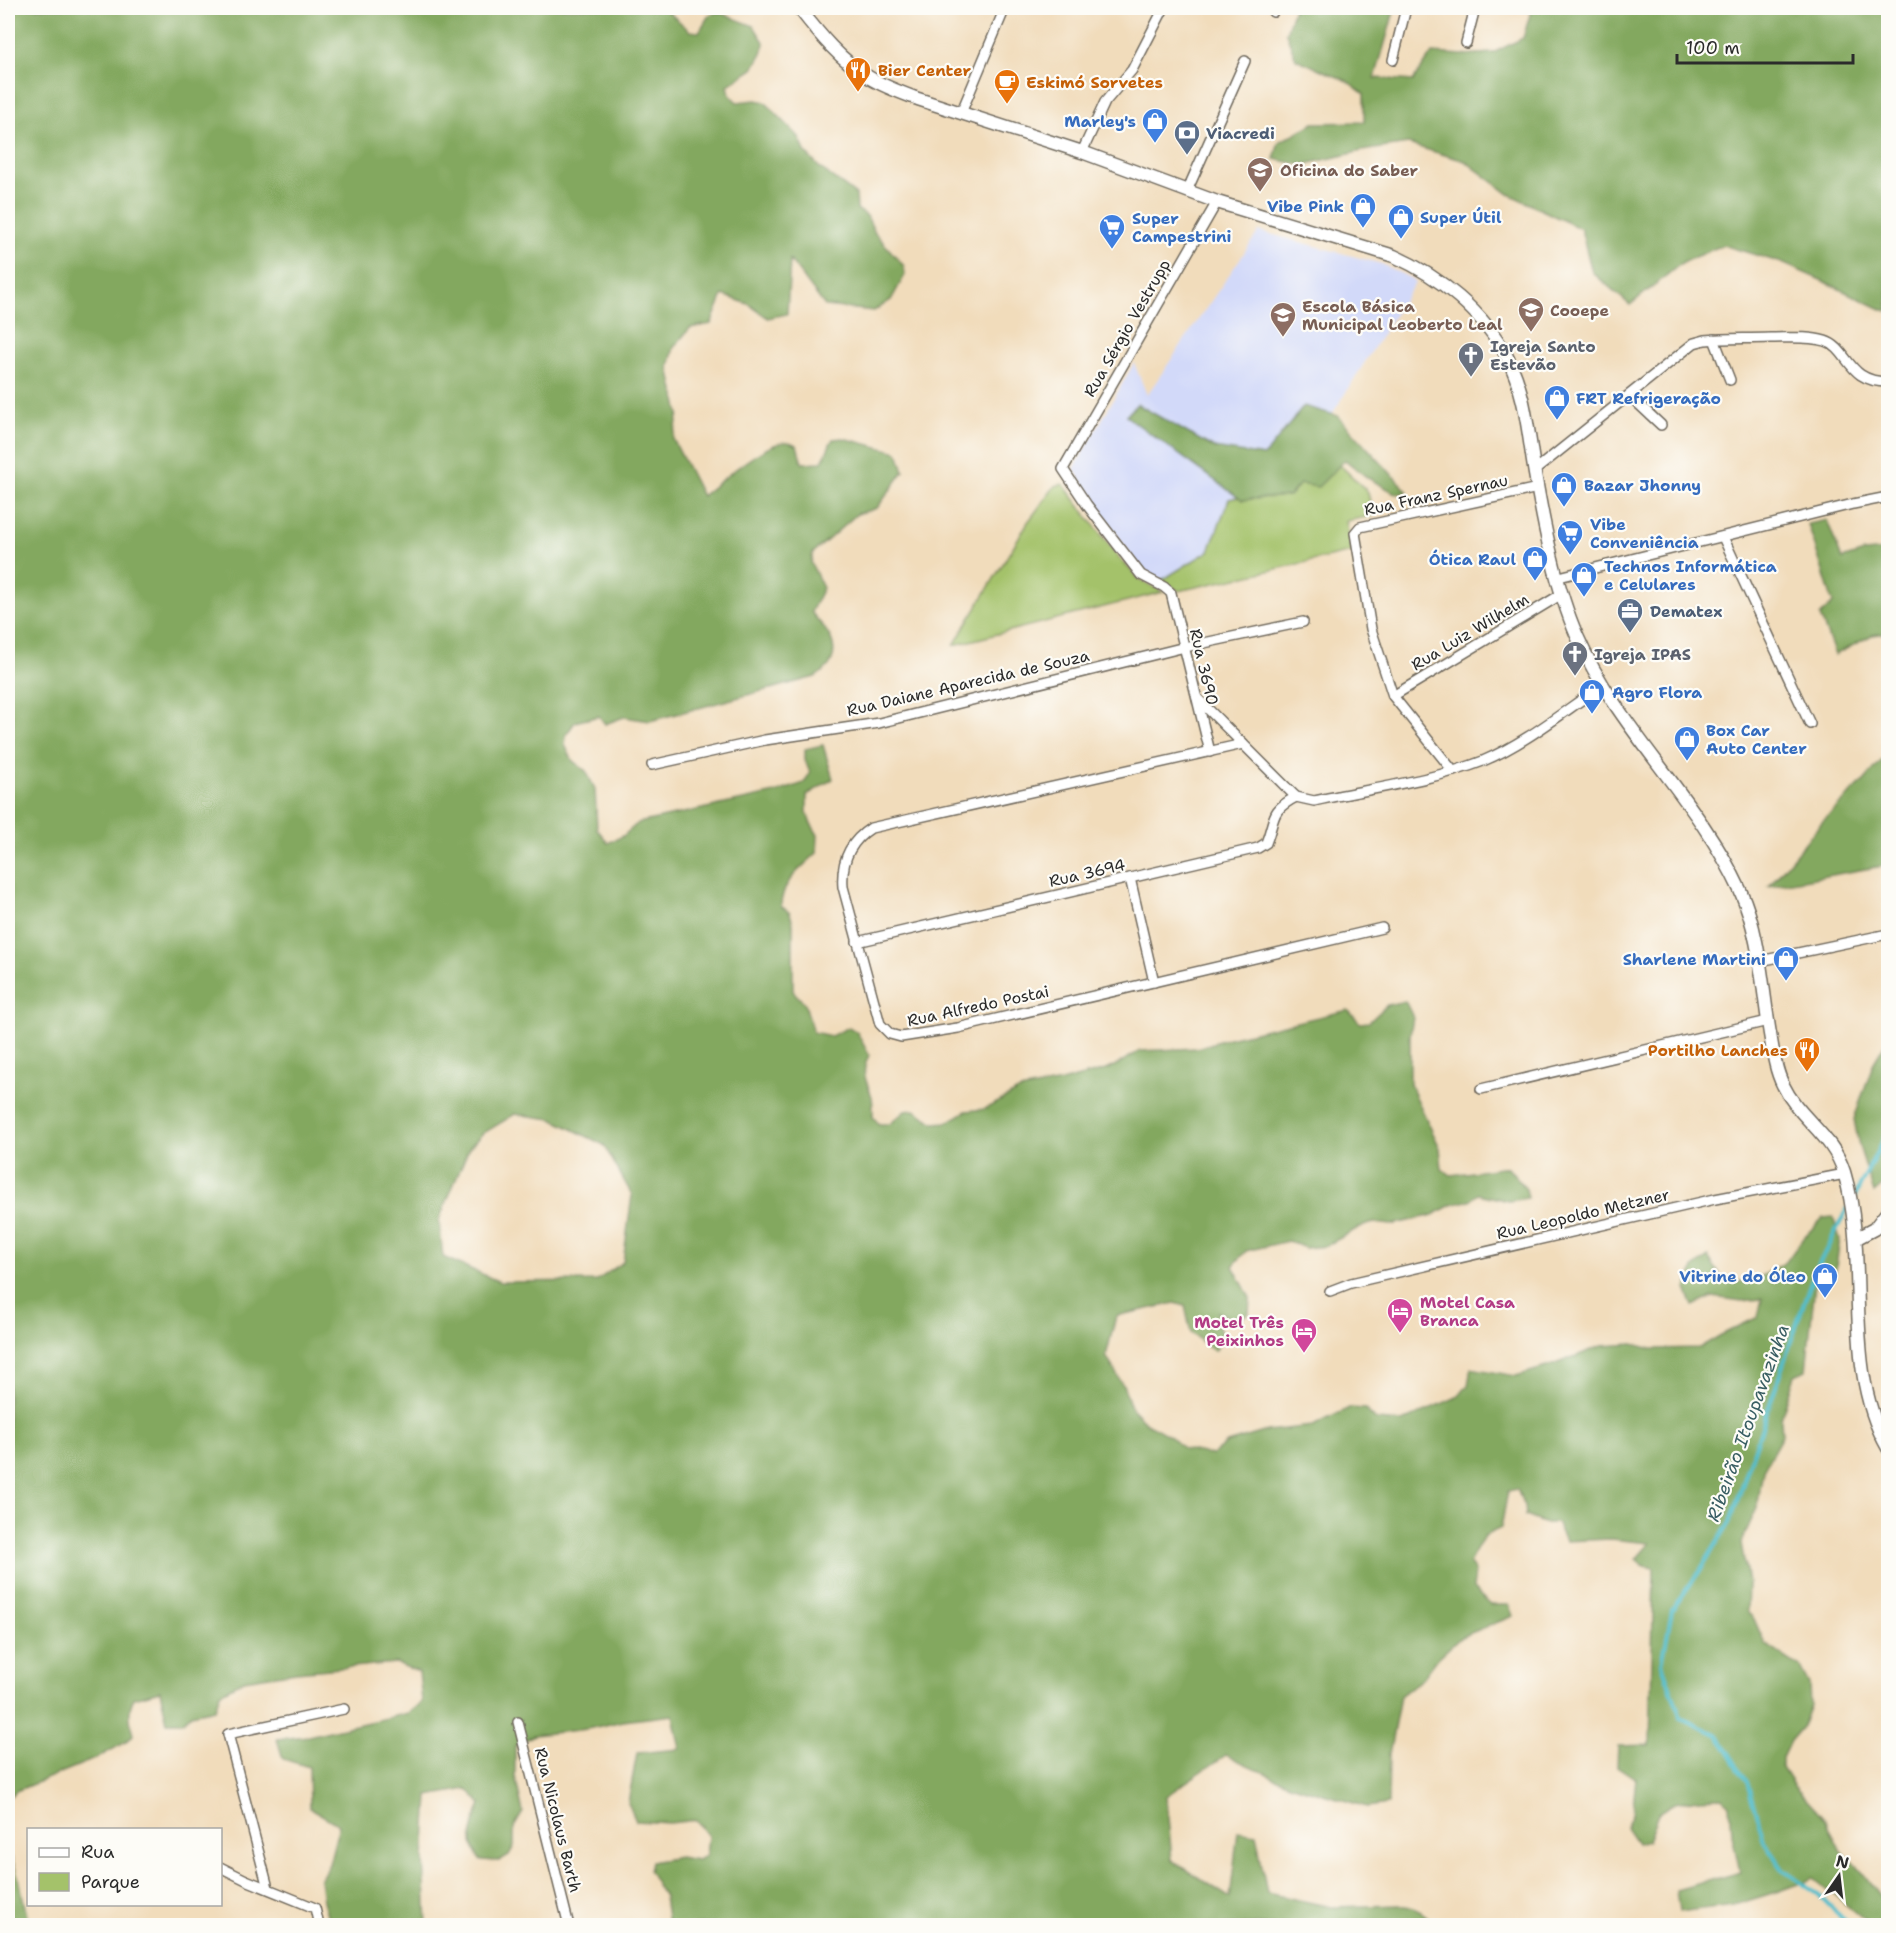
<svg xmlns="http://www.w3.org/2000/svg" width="1896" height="1933" viewBox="0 0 1896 1933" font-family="'Shantell Sans',sans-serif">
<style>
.built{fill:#d2d9f9}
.green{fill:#a4c26a;stroke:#68764a;stroke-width:1.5}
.forest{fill:#83a85e;stroke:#576a44;stroke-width:1.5;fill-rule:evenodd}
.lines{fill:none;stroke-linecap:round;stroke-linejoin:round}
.stream{stroke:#52becc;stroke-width:4}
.minor-casing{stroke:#70695d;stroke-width:12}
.tertiary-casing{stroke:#70695d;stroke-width:15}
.minor{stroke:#fff;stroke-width:9}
.tertiary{stroke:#fff;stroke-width:12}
.labels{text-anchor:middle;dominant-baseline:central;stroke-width:4.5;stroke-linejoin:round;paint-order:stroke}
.food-label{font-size:16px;font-weight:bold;fill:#c56008;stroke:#fdfcf7;text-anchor:start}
.shop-label{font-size:16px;font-weight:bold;fill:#366cbe;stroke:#fdfcf7;text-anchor:start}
.service-label{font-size:16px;font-weight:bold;fill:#4e5e75;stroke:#fdfcf7;text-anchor:start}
.education-label{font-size:16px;font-weight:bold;fill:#785e54;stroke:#fdfcf7;text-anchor:start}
.street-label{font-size:16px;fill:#2b2b2b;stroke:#fdfcf7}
.worship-label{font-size:16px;font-weight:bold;fill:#5b616d;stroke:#fdfcf7;text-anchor:start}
.hotel-label{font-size:16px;font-weight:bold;fill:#b23c85;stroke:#fdfcf7;text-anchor:start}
.water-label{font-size:18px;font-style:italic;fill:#395e63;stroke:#fdfcf7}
</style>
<rect width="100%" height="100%" fill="#fdfcf7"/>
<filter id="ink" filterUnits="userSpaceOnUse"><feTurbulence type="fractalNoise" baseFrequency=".0167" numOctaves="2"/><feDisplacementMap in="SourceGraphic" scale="12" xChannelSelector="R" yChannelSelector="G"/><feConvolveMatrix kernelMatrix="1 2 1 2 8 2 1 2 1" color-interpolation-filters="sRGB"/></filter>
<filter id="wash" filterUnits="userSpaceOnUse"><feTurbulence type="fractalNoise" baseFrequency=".008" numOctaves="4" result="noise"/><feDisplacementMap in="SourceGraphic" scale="24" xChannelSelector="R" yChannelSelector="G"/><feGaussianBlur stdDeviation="1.35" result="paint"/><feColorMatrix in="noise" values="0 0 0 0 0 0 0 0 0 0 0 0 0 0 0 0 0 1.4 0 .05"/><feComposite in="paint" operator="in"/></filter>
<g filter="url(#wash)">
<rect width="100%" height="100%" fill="#f1dcbb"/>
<!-- built -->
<polygon class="built" points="1259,231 1382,264 1416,281 1286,487 1229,499 1209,551 1162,580 1143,571 1130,554 1094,503 1074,469 1134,363 1147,395"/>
<!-- green -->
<g class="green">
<polygon points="1315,441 1368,492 1373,516 1346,521 1352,552 1179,591 1162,580 1209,551 1229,499 1286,487"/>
<polygon points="1063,484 1119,558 1139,579 1163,592 954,645 1028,522 1055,486"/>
</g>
<!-- forest -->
<g class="forest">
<path d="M 8,8 L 664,8 L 690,31 L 699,32 L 709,15 L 718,12 L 754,26 L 764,42 L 763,51 L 753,69 L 728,85 L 730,95 L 737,102 L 756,100 L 765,102 L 798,136 L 806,153 L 819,167 L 856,195 L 857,209 L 867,216 L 875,233 L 904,266 L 905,275 L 891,300 L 874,311 L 825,306 L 790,260 L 787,314 L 768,318 L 748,304 L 723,295 L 711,324 L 690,328 L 674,347 L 669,367 L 679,414 L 673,439 L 702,496 C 719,482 767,441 787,442 C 791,442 794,444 797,445 L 802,463 L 821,462 C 828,454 827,447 833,439 L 843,438 L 898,452 L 904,471 L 877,508 L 857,514 L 813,553 L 811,563 L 823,588 L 811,612 C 823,627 842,643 830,664 C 827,669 820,674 815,677 L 650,721 L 624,717 L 605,724 L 599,716 L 575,722 L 566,735 L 565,745 L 573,761 L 586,771 L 595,789 L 597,829 L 608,843 L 623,836 L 638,823 L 775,793 L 804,783 L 810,773 L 805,760 L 805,749 L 823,745 L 833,779 L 807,795 L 807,812 L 810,822 L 818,835 L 817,853 C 800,869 782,881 781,906 L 790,913 L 793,924 L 793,991 L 805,1004 L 813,1032 L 831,1036 L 849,1027 L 857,1032 L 869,1055 C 860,1075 866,1078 872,1097 C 873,1103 873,1111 873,1117 L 879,1124 L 890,1124 L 905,1111 L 915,1110 L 934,1123 L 948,1122 L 966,1111 L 985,1109 L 1020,1090 L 1061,1082 L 1109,1069 L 1140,1051 L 1197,1048 L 1229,1038 L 1348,1010 L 1360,1023 L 1369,1022 L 1387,1005 L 1405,1001 L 1413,1017 L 1410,1036 L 1410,1084 L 1440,1148 L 1442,1169 L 1451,1175 L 1508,1167 L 1526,1189 L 1528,1198 L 1509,1201 L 1478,1194 L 1470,1200 L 1451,1205 L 1433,1215 L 1392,1225 L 1374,1223 L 1360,1227 L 1326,1246 L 1305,1248 L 1288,1241 L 1246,1251 L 1233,1266 L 1250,1298 L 1249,1313 L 1235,1321 L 1218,1312 L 1218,1324 L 1223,1339 L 1214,1351 L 1191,1333 L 1185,1306 L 1175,1303 L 1116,1316 L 1106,1356 L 1124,1387 L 1131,1408 L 1146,1423 L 1170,1436 L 1184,1449 L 1212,1455 L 1227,1443 L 1267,1431 L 1313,1426 L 1349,1408 L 1365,1409 L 1376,1420 L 1402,1422 L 1459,1396 L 1468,1385 L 1471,1368 L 1516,1376 L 1550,1366 L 1602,1346 L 1633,1344 L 1652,1349 L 1699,1348 L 1721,1335 L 1758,1317 L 1762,1299 L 1742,1301 L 1713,1297 L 1693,1306 L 1686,1289 L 1694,1268 L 1708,1257 L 1725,1282 L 1754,1281 L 1786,1262 L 1803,1238 L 1823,1218 L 1833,1217 L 1840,1239 L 1834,1279 L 1815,1284 L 1806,1370 L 1795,1375 L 1781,1418 L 1782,1436 L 1763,1470 L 1757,1508 L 1741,1543 L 1748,1583 L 1747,1612 L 1754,1619 L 1765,1644 L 1800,1667 L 1809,1684 L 1810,1705 L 1802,1727 L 1790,1741 L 1782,1758 L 1782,1768 L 1793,1785 L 1826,1821 L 1841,1852 L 1857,1865 L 1888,1907 L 1888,1925 L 1870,1925 L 1814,1878 L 1779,1891 L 1734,1905 L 1679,1912 L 1676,1890 L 1740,1872 L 1732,1835 L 1730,1804 L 1721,1798 L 1697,1799 L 1675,1803 L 1658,1814 L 1648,1841 L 1637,1844 L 1626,1828 L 1632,1814 L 1636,1779 L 1617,1766 L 1618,1746 L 1650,1745 L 1654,1568 L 1644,1566 L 1636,1559 L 1650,1543 L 1611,1539 L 1565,1541 L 1556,1523 L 1543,1523 L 1525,1516 L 1524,1506 L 1517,1489 L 1508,1491 L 1501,1528 L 1484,1536 L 1469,1563 L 1475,1571 L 1473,1589 L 1491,1605 L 1509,1605 L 1513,1616 L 1461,1637 L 1438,1658 L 1423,1678 L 1400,1696 L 1389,1754 L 1388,1804 L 1367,1807 L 1289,1784 L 1226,1755 L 1166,1796 L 1172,1860 L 1230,1898 L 1238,1831 L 1256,1834 L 1267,1893 L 1331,1907 L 1401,1905 C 1416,1907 1426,1913 1435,1925 L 668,1925 L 664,1897 L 649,1871 L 651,1862 L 679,1857 L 698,1860 L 706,1855 L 708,1836 L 696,1820 L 670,1823 L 636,1821 L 628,1803 L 637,1753 L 680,1749 L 673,1715 L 623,1721 L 587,1729 L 534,1735 L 515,1746 L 515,1776 L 523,1812 L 514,1827 L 514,1846 L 509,1855 L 499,1861 L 480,1860 C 465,1839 473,1826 481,1804 L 467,1789 L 428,1796 L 424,1858 L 427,1925 L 330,1925 L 323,1901 L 320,1880 L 329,1864 L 339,1825 L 310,1808 L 309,1767 L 283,1759 L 277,1739 L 308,1736 L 408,1713 L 422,1702 L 419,1672 L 396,1663 L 296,1672 L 244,1680 L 220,1693 L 215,1709 L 191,1714 L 182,1722 L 167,1722 L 160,1691 L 134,1698 C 127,1710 130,1721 133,1735 L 126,1742 L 97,1758 L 16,1791 L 8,1798 ZM 515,1114 L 552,1119 L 604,1145 L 632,1195 L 623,1262 L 596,1281 L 500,1282 L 443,1257 L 439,1220 L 469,1148 L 482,1134 Z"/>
<polygon points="1294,8 1395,8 1375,78 1413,81 1432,53 1463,55 1493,53 1523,38 1532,8 1888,8 1888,311 1883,310 1823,281 1782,263 1723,245 1683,262 1630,305 1592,272 1581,229 1509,194 1465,161 1408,144 1362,151 1302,165 1274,159 1279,142 1314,123 1364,122 1364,94 1347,81 1296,59 1286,33"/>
<polygon points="1137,404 1214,448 1264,456 1304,406 1338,416 1408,492 1397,494 1368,478 1345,460 1318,487 1300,484 1289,496 1242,500 1126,416"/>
<polygon points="1827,520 1842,559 1864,552 1888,550 1888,633 1872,635 1835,655 1820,616 1833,603 1808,524"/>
<polygon points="1888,753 1888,865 1769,886 1822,822 1864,781"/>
<polygon points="1888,1039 1888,1181 1874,1193 1859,1146 1854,1119 1873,1064"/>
<polygon points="8,1847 19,1880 29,1925 8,1925"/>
</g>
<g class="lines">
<!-- stream -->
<g class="stream">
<polyline points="1855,1196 1888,1130"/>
<polyline points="1847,1209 1813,1276 1730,1522 1699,1572 1672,1610 1662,1664 1681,1718 1718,1735 1747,1782 1764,1842 1784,1871 1817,1893 1850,1926"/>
</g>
</g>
</g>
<g filter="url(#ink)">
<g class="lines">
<!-- minor casing -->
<g class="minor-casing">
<g id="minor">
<polyline points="1273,12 1274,8"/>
<polyline points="1466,43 1475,8"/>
<polyline points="1393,60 1406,8"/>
<polyline points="961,113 1005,8"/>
<polyline points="1082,152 1105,102 1132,70 1164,8"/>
<polyline points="1187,191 1245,61"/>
<polyline points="1714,339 1730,380"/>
<polyline points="1630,396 1661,425"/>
<path d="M 1534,471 L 1694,343 L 1705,340 C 1726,338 1748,339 1770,338 C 1788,338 1808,336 1825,341 C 1850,349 1846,382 1888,382"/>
<polyline points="1723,537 1810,724"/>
<polyline points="1559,577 1853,504 1888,497"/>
<polyline points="1393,696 1562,594"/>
<polyline points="1197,698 1296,797"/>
<path d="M 1243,744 L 871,828 C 849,842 841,862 843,887 L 880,1024 L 890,1034 L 901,1037 L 958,1028 L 1382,928"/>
<polyline points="1210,752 1171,593 1164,587 1141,575 1087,505 1063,469 1217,202"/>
<polyline points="652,765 765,740 879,723 1185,647 1303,622"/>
<polyline points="1453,771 1393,696 1371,629 1355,533 1360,527 1538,488"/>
<path d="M 1296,797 L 1314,801 C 1368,789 1432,781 1483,761 C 1526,743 1564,711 1603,685"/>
<polyline points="1130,878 1154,982"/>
<path d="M 857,942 L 1258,848 L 1266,843 C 1276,818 1269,811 1296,797"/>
<polyline points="1760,961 1888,934"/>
<polyline points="1481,1089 1768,1021"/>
<polyline points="1330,1291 1351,1283 1715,1199 1845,1174"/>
<polyline points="518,1722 569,1926"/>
<polyline points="220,1867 246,1880 315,1908 319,1926"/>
<polyline points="268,1888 228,1734 344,1709"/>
</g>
</g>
<!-- tertiary casing -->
<g class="tertiary-casing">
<g id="tertiary">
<path d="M 799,8 C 819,34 841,61 870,78 C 885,87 902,93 918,99 L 1082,152 L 1217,202 L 1394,256 C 1439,276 1484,312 1507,357 C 1526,393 1528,434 1535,474 C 1544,526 1556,588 1577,636 C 1618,730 1697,797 1740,890 C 1760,934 1762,986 1770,1034 C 1773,1051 1775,1069 1783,1085 C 1799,1119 1833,1135 1844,1172 C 1871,1262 1840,1364 1888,1448"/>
<polyline points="1857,1238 1874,1229 1888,1211"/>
</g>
</g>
<!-- minor -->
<use href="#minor" class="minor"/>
<!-- tertiary -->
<use href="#tertiary" class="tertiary"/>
</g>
</g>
<!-- icons -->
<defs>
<g id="restaurant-pin" transform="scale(1.35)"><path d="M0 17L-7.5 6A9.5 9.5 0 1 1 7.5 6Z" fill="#e8710a" stroke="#fdfcf7"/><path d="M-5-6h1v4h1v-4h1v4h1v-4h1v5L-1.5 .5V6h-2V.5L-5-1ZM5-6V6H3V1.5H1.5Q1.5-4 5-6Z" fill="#fff"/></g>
<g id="cafe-pin" transform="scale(1.35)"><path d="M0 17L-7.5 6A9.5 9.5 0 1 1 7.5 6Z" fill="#e8710a" stroke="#fdfcf7"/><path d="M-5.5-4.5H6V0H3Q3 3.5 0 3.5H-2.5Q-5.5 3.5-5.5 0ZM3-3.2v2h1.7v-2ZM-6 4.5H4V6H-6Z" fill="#fff"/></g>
<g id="shop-pin" transform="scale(1.35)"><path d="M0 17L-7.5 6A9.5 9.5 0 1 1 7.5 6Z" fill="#3f7fe0" stroke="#fdfcf7"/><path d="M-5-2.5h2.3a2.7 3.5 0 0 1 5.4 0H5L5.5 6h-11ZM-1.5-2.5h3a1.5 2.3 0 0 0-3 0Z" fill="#fff"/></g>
<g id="bank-pin" transform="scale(1.35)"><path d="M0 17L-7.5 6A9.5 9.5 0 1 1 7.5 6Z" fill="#5c6f8a" stroke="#fdfcf7"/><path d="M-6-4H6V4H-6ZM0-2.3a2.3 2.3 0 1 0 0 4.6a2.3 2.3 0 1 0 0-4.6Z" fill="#fff"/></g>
<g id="school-pin" transform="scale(1.35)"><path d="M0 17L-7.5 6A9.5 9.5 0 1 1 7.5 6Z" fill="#8d6e63" stroke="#fdfcf7"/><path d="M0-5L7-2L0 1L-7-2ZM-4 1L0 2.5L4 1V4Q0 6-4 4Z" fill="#fff"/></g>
<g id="supermarket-pin" transform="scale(1.35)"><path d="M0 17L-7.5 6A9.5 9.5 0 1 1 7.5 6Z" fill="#3f7fe0" stroke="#fdfcf7"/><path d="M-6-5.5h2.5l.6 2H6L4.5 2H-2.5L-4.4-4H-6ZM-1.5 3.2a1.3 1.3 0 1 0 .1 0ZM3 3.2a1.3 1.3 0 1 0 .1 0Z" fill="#fff"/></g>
<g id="university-pin" transform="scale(1.35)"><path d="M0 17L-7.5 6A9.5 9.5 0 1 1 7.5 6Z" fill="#8d6e63" stroke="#fdfcf7"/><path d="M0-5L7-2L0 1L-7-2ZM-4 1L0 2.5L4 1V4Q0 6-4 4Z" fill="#fff"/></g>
<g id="church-pin" transform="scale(1.35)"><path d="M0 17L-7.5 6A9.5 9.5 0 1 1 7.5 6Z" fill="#6b7280" stroke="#fdfcf7"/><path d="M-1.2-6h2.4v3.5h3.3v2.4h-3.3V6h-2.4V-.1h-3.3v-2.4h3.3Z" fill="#fff"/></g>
<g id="office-pin" transform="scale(1.35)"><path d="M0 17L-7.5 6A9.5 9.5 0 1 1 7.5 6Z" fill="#5c6f8a" stroke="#fdfcf7"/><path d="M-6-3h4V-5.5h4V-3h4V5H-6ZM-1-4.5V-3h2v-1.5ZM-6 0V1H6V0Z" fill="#fff"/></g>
<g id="hotel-pin" transform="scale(1.35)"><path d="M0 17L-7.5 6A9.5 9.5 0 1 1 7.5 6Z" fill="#d1479c" stroke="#fdfcf7"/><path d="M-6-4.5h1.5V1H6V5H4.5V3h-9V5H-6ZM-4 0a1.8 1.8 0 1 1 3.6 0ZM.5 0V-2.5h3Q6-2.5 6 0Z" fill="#fff"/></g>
</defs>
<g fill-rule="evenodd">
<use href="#restaurant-pin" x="858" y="70"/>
<use href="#cafe-pin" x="1007" y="82"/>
<use href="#shop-pin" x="1155" y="121"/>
<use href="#bank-pin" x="1187" y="133"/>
<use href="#school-pin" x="1260" y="170"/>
<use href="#shop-pin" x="1363" y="206"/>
<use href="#shop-pin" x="1401" y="217"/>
<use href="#supermarket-pin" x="1112" y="227"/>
<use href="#university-pin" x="1531" y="310"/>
<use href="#school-pin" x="1283" y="315"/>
<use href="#church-pin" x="1471" y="355"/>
<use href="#shop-pin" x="1557" y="398"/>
<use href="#shop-pin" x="1564" y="485"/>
<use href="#supermarket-pin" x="1570" y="533"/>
<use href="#shop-pin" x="1535" y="559"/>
<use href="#shop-pin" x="1584" y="575"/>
<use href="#office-pin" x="1630" y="611"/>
<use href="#church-pin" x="1575" y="654"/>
<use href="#shop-pin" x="1592" y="692"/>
<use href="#shop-pin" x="1687" y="739"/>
<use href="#shop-pin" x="1786" y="959"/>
<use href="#restaurant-pin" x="1807" y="1050"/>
<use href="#shop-pin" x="1825" y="1276"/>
<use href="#hotel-pin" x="1400" y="1311"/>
<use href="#hotel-pin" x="1304" y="1331"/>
</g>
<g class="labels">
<!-- food labels -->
<g class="food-label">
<text x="878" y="70">Bier Center</text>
<text x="1026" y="82">Eskimó Sorvetes</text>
<text x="1788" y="1050" text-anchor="end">Portilho Lanches</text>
</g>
<!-- shop labels -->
<g class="shop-label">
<text x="1136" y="121" text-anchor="end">Marley's</text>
<text x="1344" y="206" text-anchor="end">Vibe Pink</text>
<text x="1420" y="217">Super Útil</text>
<text x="1132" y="218">Super<tspan x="1132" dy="18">Campestrini</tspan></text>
<text x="1576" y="398">FRT Refrigeração</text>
<text x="1584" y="485">Bazar Jhonny</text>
<text x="1590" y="524">Vibe<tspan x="1590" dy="18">Conveniência</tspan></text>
<text x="1516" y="559" text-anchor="end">Ótica Raul</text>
<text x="1604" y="566">Technos Informática<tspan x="1604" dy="18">e Celulares</tspan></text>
<text x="1612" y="692">Agro Flora</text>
<text x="1706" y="730">Box Car<tspan x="1706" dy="18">Auto Center</tspan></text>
<text x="1766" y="959" text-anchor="end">Sharlene Martini</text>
<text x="1806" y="1276" text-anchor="end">Vitrine do Óleo</text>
</g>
<!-- service labels -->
<g class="service-label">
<text x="1206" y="133">Viacredi</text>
<text x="1650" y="611">Dematex</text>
</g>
<!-- education labels -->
<g class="education-label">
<text x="1280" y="170">Oficina do Saber</text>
<text x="1302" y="306">Escola Básica<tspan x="1302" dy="18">Municipal Leoberto Leal</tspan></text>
<text x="1550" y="310">Cooepe</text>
</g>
<!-- street labels -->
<g class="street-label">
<text transform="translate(1127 328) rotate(-60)">Rua Sérgio Vestrupp</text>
<text transform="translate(1436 495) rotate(-12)">Rua Franz Spernau</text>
<text transform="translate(1470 632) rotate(-31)">Rua Luiz Wilhelm</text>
<text transform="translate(1204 667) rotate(77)">Rua 3690</text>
<text transform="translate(968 683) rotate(-13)">Rua Daiane Aparecida de Souza</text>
<text transform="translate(1087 873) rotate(-13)">Rua 3694</text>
<text transform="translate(978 1006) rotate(-12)">Rua Alfredo Postai</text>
<text transform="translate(1583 1214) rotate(-13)">Rua Leopoldo Metzner</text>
<text transform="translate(558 1820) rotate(76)">Rua Nicolaus Barth</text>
</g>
<!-- worship labels -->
<g class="worship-label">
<text x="1490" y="346">Igreja Santo<tspan x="1490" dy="18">Estevão</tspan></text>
<text x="1594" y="654">Igreja IPAS</text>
</g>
<!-- hotel labels -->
<g class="hotel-label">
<text x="1420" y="1302">Motel Casa<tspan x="1420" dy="18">Branca</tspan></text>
<text x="1284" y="1322" text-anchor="end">Motel Três<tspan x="1284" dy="18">Peixinhos</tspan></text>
</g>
<!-- water labels -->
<g class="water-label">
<text transform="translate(1748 1423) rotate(-70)">Ribeirão Itoupavazinha</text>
</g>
</g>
<!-- margin -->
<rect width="1896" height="1933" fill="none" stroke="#fdfcf7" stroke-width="30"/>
<!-- legend -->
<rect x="27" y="1828" width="195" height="78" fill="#fdfcf7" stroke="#a9a8a5" stroke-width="1.5"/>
<rect x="39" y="1848" width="30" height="9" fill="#ffffff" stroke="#a9a8a5" stroke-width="1.5"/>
<text x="81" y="1858" font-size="18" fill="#2b2b2b">Rua</text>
<rect x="39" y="1873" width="30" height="18" fill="#a4c26a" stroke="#a9a8a5" stroke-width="1.5"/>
<text x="81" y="1888" font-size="18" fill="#2b2b2b">Parque</text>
<!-- north arrow -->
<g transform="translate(1839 1876) rotate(14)" stroke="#fdfcf7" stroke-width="4.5" paint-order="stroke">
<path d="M0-4.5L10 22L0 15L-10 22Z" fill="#2b2b2b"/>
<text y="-9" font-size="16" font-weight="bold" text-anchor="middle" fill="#2b2b2b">N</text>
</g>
<!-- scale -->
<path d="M1677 54v9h176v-9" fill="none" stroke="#2b2b2b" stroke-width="3"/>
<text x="1686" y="54" font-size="18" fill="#2b2b2b" stroke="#fdfcf7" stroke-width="4.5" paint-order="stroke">100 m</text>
</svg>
